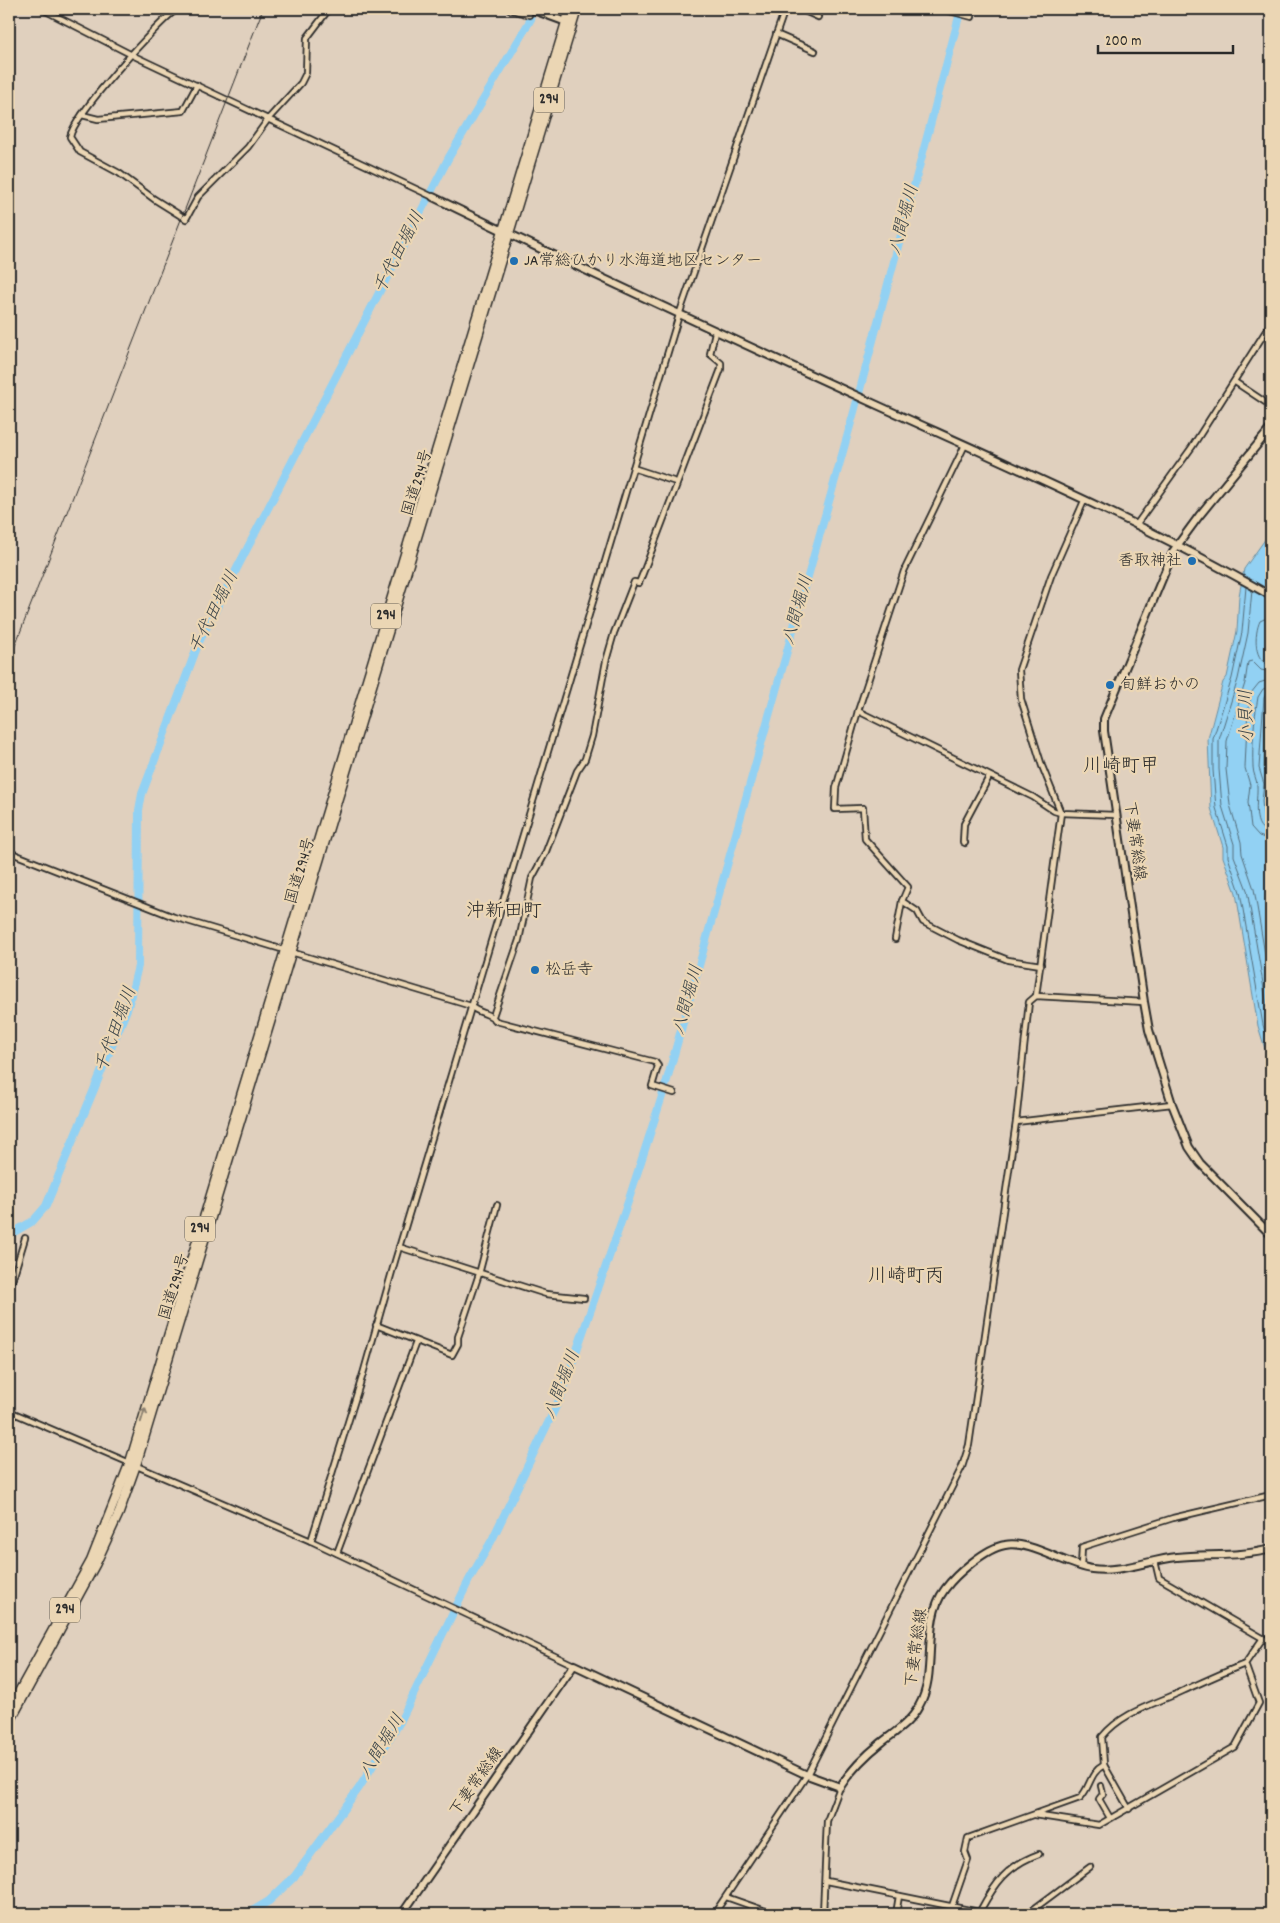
<svg xmlns="http://www.w3.org/2000/svg" width="1280" height="1923" viewBox="0 0 1280 1923" font-family="Dekko,'Klee One',sans-serif">
<style>
.green{fill:#b8d68f;stroke:#72805d}
.water{fill:#92d1f3;stroke:#698fa3}
.lines{fill:none;stroke-linecap:round;stroke-linejoin:round}
.shore{stroke:#546d7b;stroke-width:1}
.river{stroke:#92d1f3;stroke-width:8}
.street-casing{stroke:#2b2b2b;stroke-width:8}
.secondary-casing{stroke:#2b2b2b;stroke-width:10}
.highway-casing{stroke:#2b2b2b;stroke-width:11}
.street{stroke:#ebd6b4;stroke-width:4.5}
.secondary{stroke:#ebd6b4;stroke-width:6}
.highway{stroke:#ebd6b4;stroke-width:8}
.rail{stroke:#2b2b2b;stroke-width:1}
.oneway{stroke:#8b8070}
.poi-dot{fill:#1f6fb2;stroke:#ebd6b4;stroke-width:2}
.labels{text-anchor:middle;dominant-baseline:central;stroke-width:4.5;stroke-linejoin:round;paint-order:stroke}
.shield{fill:#ebd6b4;stroke:#655e54;stroke-width:1}
.shield-label{font-size:15px;font-weight:bold;fill:#2b2b2b}
.poi-label{font-size:16px;fill:#2b2b2b;stroke:#ebd6b4;text-anchor:start}
.street-label{font-size:16px;fill:#2b2b2b;stroke:#ebd6b4}
.water-label{font-size:18px;font-style:italic;fill:#3a4449;stroke:#ebd6b4}
.quarter-label{font-size:19px;fill:#2b2b2b;stroke:#ebd6b4}
</style>
<rect width="100%" height="100%" fill="#e0d0be"/>
<filter id="ink" filterUnits="userSpaceOnUse"><feTurbulence type="fractalNoise" baseFrequency=".02" numOctaves="2"/><feDisplacementMap in="SourceGraphic" scale="10" xChannelSelector="R" yChannelSelector="G"/><feConvolveMatrix kernelMatrix="1 2 1 2 8 2 1 2 1" color-interpolation-filters="sRGB"/></filter>
<g filter="url(#ink)">
<!-- green -->
<polygon class="green" points="1265,725 1271,728 1271,841 1267,801 1269,783 1264,768"/>
<!-- water -->
<polygon class="water" points="1271,531 1271,609 1268,637 1269,694 1265,725 1264,768 1269,783 1267,801 1271,841 1271,1068 1258,1026 1236,893 1223,857 1223,847 1211,808 1208,739 1223,682 1227,677 1237,631 1239,596 1244,569"/>
<g class="lines">
<!-- shore -->
<g class="shore">
<polyline points="1246,587 1242,632 1232,678 1213,739 1213,770 1216,808 1228,846 1228,857 1240,892 1263,1025 1271,1051"/>
<polyline points="1252,590 1248,633 1238,679 1219,740 1219,769 1222,806 1234,844 1234,856 1247,890 1271,1030"/>
<path d="M 1271,616 L 1260,621 C 1254,634 1253,663 1271,665"/>
<polyline points="1271,672 1261,670 1252,661 1248,662 1245,683 1227,741 1226,769 1230,805 1241,842 1242,854 1254,889 1271,990"/>
<polyline points="1271,679 1259,683 1251,693 1247,723 1245,768 1250,785 1248,802 1251,827 1259,836 1271,840"/>
<path d="M 1271,687 L 1263,689 L 1258,697 C 1254,720 1252,744 1253,767 C 1253,774 1257,779 1257,786 C 1258,800 1250,831 1271,832"/>
<polyline points="1271,693 1266,694 1264,698 1259,768 1264,784 1262,801 1264,821 1266,825 1271,826"/>
</g>
<!-- river -->
<g class="river">
<polyline points="9,1235 33,1221 46,1206 128,1007 138,966 139,810 142,794 199,642 449,157 531,19"/>
<polyline points="247,1914 269,1901 294,1877 359,1788 400,1722 469,1580 492,1540 561,1396 629,1199 665,1087 854,412 961,9"/>
</g>
<!-- street casing -->
<g class="street-casing">
<g id="street">
<polyline points="42,9 132,55 433,197"/>
<path d="M 177,9 C 156,24 74,115 70,137 L 80,152 L 119,173 L 154,199 L 186,219 L 198,197 L 248,147 L 269,118 L 301,83 L 306,73 L 307,38 L 329,9"/>
<polyline points="509,9 529,15"/>
<polyline points="800,9 818,17"/>
<polyline points="942,9 972,17"/>
<polyline points="776,34 815,51"/>
<polyline points="82,115 98,119 183,111 197,85"/>
<polyline points="1235,382 1271,406"/>
<polyline points="965,445 904,571 858,711 836,788 835,809 863,808 865,839 908,887 902,901 917,911 923,922 958,940 1008,960 1041,965"/>
<polyline points="633,468 676,482"/>
<polyline points="1136,525 1192,447 1271,323"/>
<polyline points="858,711 1033,797 1054,811 1061,813 1116,815"/>
<polyline points="965,843 963,842 964,824 989,777"/>
<path d="M 9,852 L 174,917 L 471,1006 C 478,1014 490,1012 496,1021 L 655,1062 L 658,1066 L 652,1086 L 674,1093"/>
<polyline points="895,939 902,901"/>
<polyline points="1036,996 1061,813 1042,766 1021,699 1019,670 1051,576 1084,501"/>
<polyline points="493,1016 519,940 532,878 545,854 577,771 585,759 592,736 606,661 614,633 634,582 639,583 643,573 721,369 721,363 710,354 715,332"/>
<polyline points="1016,1122 1172,1104"/>
<polyline points="399,1247 546,1294 584,1298"/>
<polyline points="9,1291 25,1238"/>
<polyline points="376,1325 452,1355 458,1344 458,1337 479,1274 497,1205"/>
<polyline points="9,1411 311,1541 574,1665"/>
<polyline points="311,1541 363,1374 395,1261 679,315 785,9"/>
<polyline points="337,1553 416,1342"/>
<polyline points="1155,1561 1159,1578 1271,1643"/>
<polyline points="1081,1567 1082,1547 1173,1518 1271,1495"/>
<polyline points="1104,1765 1129,1809"/>
<polyline points="1101,1786 1103,1794 1099,1799 1110,1818"/>
<polyline points="1034,1815 1099,1825 1235,1747 1259,1703 1245,1664 1263,1638"/>
<polyline points="826,1881 989,1914"/>
<polyline points="726,1897 774,1914"/>
<path d="M 952,1906 L 968,1860 L 965,1852 L 968,1838 L 1080,1798 C 1091,1787 1089,1773 1104,1765 L 1102,1737 C 1123,1711 1156,1704 1185,1690 C 1205,1681 1224,1672 1245,1664"/>
<path d="M 980,1911 C 995,1883 1008,1865 1039,1854"/>
<polyline points="714,1914 807,1775 962,1467 969,1445 1016,1122 1029,1002 1036,996 1144,1002"/>
<polyline points="823,1914 827,1821 840,1787"/>
<polyline points="896,1914 899,1896"/>
<polyline points="1027,1914 1090,1867"/>
</g>
</g>
<!-- secondary casing -->
<g class="secondary-casing">
<g id="secondary">
<polyline points="531,9 569,23"/>
<path d="M 433,197 C 580,269 728,337 877,405 C 1009,465 1144,523 1271,596"/>
<polyline points="1271,428 1199,516 1174,550 1104,719 1104,731 1144,1002 1149,1030 1172,1104 1189,1147 1200,1163 1271,1235"/>
<path d="M 402,1914 L 574,1665 L 807,1775 L 840,1787 C 851,1770 866,1755 881,1743 C 895,1732 911,1722 919,1706 C 939,1672 920,1622 945,1589 C 956,1574 986,1548 1005,1545 C 1030,1540 1065,1565 1092,1569 C 1120,1573 1149,1560 1177,1557 C 1209,1554 1240,1557 1271,1549"/>
</g>
</g>
<!-- highway casing -->
<g class="highway-casing">
<g id="highway">
<polyline points="9,1710 91,1561 130,1462 570,9"/>
<polyline points="9,1723 96,1563 119,1513 136,1465 577,9"/>
</g>
</g>
<!-- street -->
<use href="#street" class="street"/>
<!-- secondary -->
<use href="#secondary" class="secondary"/>
<!-- highway -->
<use href="#highway" class="highway"/>
<!-- rail -->
<polyline class="rail" points="9,661 263,9"/>
</g>
<!-- one-way arrows -->
<defs><path id="oneway-shaft" d="M-6 0H5M1.5-3L5.5 0L1.5 3" fill="none" stroke-width="1.6" stroke-linecap="round" stroke-linejoin="round" transform="scale(1.25)"/></defs>
<use class="oneway" href="#oneway-shaft" transform="translate(143 1415) rotate(-73)"/>
</g>
<!-- markers -->
<g class="poi-dot">
<circle cx="514" cy="261" r="5"/>
<circle cx="1192" cy="561" r="5"/>
<circle cx="1110" cy="685" r="5"/>
<circle cx="535" cy="970" r="5"/>
</g>
<g class="labels">
<!-- shield labels -->
<g class="shield">
<rect x="534" y="87.5" width="30" height="25" rx="4"/>
<rect x="371" y="603.5" width="30" height="25" rx="4"/>
<rect x="185" y="1216.5" width="30" height="25" rx="4"/>
<rect x="50" y="1597.5" width="30" height="25" rx="4"/>
</g>
<g class="shield-label">
<text x="549" y="100">294</text>
<text x="386" y="616">294</text>
<text x="200" y="1229">294</text>
<text x="65" y="1610">294</text>
</g>
<!-- poi labels -->
<g class="poi-label">
<text x="524" y="261">JA常総ひかり水海道地区センター</text>
<text x="1182" y="561" text-anchor="end">香取神社</text>
<text x="1120" y="685">旬鮮おかの</text>
<text x="545" y="970">松岳寺</text>
</g>
<!-- street labels -->
<g class="street-label">
<text transform="translate(418 483) rotate(-73)">国道294号</text>
<text transform="translate(1134 841) rotate(82)">下妻常総線</text>
<text transform="translate(301 871) rotate(-74)">国道294号</text>
<text transform="translate(175 1287) rotate(-73)">国道294号</text>
<text transform="translate(917 1648) rotate(-82)">下妻常総線</text>
<text transform="translate(477 1782) rotate(-55)">下妻常総線</text>
</g>
<!-- water labels -->
<g class="water-label">
<text transform="translate(905 220) rotate(-75)">八間堀川</text>
<text transform="translate(400 253) rotate(-63)">千代田堀川</text>
<text transform="translate(799 610) rotate(-74)">八間堀川</text>
<text transform="translate(215 613) rotate(-64)">千代田堀川</text>
<text transform="translate(1248 716) rotate(-92)">小貝川</text>
<text transform="translate(689 1000) rotate(-74)">八間堀川</text>
<text transform="translate(117 1030) rotate(-70)">千代田堀川</text>
<text transform="translate(563 1385) rotate(-69)">八間堀川</text>
<text transform="translate(383 1747) rotate(-59)">八間堀川</text>
</g>
<!-- quarter labels -->
<g class="quarter-label">
<text x="1121" y="767">川崎町甲</text>
<text x="504" y="912">沖新田町</text>
<text x="906" y="1277">川崎町丙</text>
</g>
</g>
<!-- margin -->
<rect width="1280" height="1923" fill="none" stroke="#ebd6b4" stroke-width="30"/>
<rect x="15" y="15" width="1250" height="1893" fill="none" stroke="#2b2b2b" stroke-width="2" filter="url(#ink)"/>
<!-- scale -->
<path d="M1098 45v8h135v-8" fill="none" stroke="#2b2b2b" stroke-width="2.5"/>
<text x="1105" y="45" font-size="15" fill="#2b2b2b" stroke="#ebd6b4" stroke-width="4" paint-order="stroke">200 m</text>
</svg>
